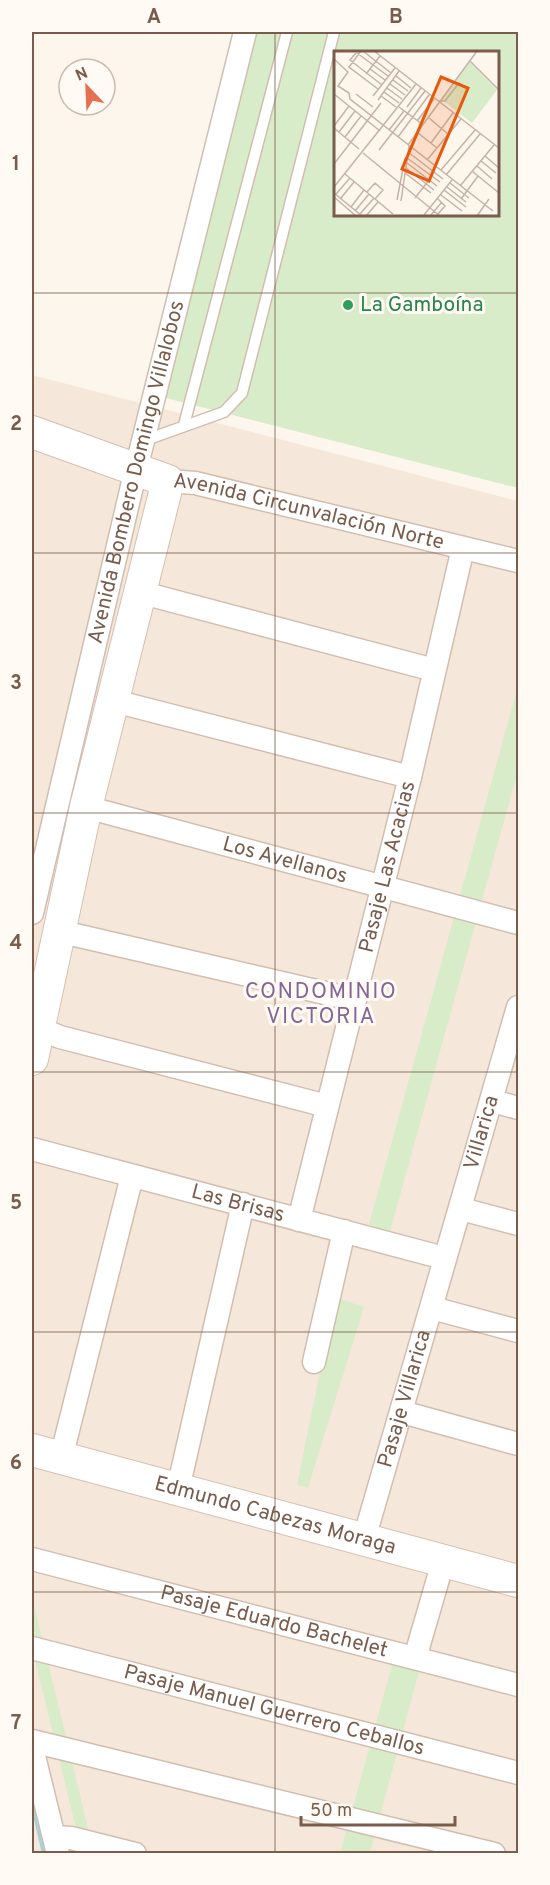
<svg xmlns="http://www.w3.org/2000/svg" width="550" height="1885" viewBox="0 0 550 1885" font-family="Overpass,sans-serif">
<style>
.residential{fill:#f5e8da}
.green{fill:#d8ecc9;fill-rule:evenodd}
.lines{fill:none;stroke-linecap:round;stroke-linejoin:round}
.stream{stroke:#a5d3da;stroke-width:6}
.lane-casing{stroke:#d1beb0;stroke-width:13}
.street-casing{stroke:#d1beb0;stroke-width:25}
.secondary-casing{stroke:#d6c0b0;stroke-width:34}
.lane{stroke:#fff;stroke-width:10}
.street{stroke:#fff;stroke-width:22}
.secondary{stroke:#fff;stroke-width:32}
.grid{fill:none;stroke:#7a5c4d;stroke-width:1.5;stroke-opacity:0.55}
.leisure-dot{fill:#2e9e5b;stroke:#fffaf3;stroke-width:2}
.labels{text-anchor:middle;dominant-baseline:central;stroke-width:6;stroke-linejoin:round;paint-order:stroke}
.leisure-label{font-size:21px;fill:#27864d;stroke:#fffaf3;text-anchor:start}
.street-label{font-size:21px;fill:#7a5c4d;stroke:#fffaf3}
.neighbourhood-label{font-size:22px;letter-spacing:1.5px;fill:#846695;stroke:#fffaf3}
.inset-road{fill:none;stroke:#c5b3a7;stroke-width:1.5}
.view{fill:#e8590c;fill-opacity:0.15;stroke:#e8590c;stroke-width:3}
.inset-edge{fill:none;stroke:#7a5c4d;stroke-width:3}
.neatline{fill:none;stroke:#7a5c4d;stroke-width:2}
.grid-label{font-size:20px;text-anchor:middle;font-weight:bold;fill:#7a5c4d}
</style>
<rect width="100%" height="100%" fill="#fdf6ec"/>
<!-- residential -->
<polygon class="residential" points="32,375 518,501 518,1853 32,1853"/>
<!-- green -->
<g class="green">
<path d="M 250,32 L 518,32 L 518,488 L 154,395 ZM 336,52 L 498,52 L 498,214 L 336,214 Z"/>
<polygon points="518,686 518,771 389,1235 369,1224"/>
<polygon points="335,1297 364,1307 308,1488 297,1485"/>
<polygon points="32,1596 94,1853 82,1853 32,1648"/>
<polygon points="393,1661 420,1668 370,1853 340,1854"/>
</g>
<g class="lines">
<!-- stream -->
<polyline class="stream" points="32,1797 45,1854"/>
<!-- lane casing -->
<g class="lane-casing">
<g id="lane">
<polyline points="184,425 287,32"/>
<polyline points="143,441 224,412 242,393 334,32"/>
</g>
</g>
<!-- street casing -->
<g class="street-casing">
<g id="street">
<path id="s1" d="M 168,481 L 195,483 L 518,561"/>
<polyline points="139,592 434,670"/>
<polyline points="114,701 410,777"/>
<path id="s2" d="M 86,807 L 518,923"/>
<path id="s3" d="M 32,913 L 136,469 L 245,32"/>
<polyline points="58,931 355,1000"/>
<polyline points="38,1028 60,1037 327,1106"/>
<polyline points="493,1101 518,1108"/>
<path id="s4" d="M 32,1149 L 444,1258"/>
<polyline points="461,1209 518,1224"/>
<path id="s5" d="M 299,1220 L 410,777 L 463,548"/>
<polyline points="432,1308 518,1331"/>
<polyline points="314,1362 344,1231"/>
<polyline points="402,1412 518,1444"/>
<polyline points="61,1458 132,1176"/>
<polyline points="178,1489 243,1204"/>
<path id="s6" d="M 364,1539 L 518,1007"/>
<path id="s7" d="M 32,1559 L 518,1685"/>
<path id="s8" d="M 32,1648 L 518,1773"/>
<polyline points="415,1658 443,1562"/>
<polyline points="32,1741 494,1854"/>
<polyline points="32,1748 58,1854"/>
<polyline points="54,1837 71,1838 135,1854"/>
</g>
</g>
<!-- secondary casing -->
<g class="secondary-casing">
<g id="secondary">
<polyline points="32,432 168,481 86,807 32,1059"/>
<path id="s9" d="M 32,1450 L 518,1581"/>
</g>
</g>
<!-- lane -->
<use href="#lane" class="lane"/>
<!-- street -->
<use href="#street" class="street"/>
<!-- secondary -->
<use href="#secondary" class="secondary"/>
</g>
<!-- grid -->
<path class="grid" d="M 275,32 L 275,1854M 32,293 L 518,293M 32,553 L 518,553M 32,813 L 518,813M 32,1072 L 518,1072M 32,1332 L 518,1332M 32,1592 L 518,1592"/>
<!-- markers -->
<circle class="leisure-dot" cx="348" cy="305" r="6"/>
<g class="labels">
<!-- leisure labels -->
<g class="leisure-label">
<text x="360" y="305">La Gamboína</text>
</g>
<!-- street labels -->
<g class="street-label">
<text stroke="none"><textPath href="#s3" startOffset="453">Avenida Bombero Domingo Villalobos</textPath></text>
<text stroke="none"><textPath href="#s1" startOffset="144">Avenida Circunvalación Norte</textPath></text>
<text stroke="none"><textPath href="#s2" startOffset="206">Los Avellanos</textPath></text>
<text stroke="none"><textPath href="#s5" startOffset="364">Pasaje Las Acacias</textPath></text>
<text stroke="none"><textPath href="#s6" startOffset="423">Villarica</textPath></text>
<text stroke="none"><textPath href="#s4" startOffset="213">Las Brisas</textPath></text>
<text stroke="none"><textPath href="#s6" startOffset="146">Pasaje Villarica</textPath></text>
<text stroke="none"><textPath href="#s9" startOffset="252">Edmundo Cabezas Moraga</textPath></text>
<text stroke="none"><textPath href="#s7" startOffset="250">Pasaje Eduardo Bachelet</textPath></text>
<text stroke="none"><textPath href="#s8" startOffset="250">Pasaje Manuel Guerrero Ceballos</textPath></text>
</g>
<!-- neighbourhood labels -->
<g class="neighbourhood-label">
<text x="321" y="992">CONDOMINIO<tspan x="321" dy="25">VICTORIA</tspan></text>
</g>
</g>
<!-- overview -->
<g transform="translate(334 51)">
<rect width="165" height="165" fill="#fdf6ec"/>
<path d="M 136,11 L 163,39 L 138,72 L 107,48 Z" fill="#d8ecc9"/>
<path class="inset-road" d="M 27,0 L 15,16 L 44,38M 29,0 L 57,22M 40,0 L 165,97M 22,2 L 16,9 L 48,34M 23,2 L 54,25M 0,8 L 14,21 L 4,35 L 15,42 L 16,48 L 159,160M 136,10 L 165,39M 36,18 L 51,29M 32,23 L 46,5M 62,25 L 77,37M 59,29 L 74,40M 56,33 L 71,44M 53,37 L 68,48M 50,41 L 65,52M 0,43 L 46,80M 22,43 L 39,56M 39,45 L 61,17M 47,45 L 62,56M 44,49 L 65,20M 105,50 L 111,50 L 125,32 L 133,38M 65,56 L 88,73M 73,56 L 87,37M 95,67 L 114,83M 83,70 L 100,48M 0,75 L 15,55M 0,77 L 25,98M 55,79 L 70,60M 5,81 L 21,60M 84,82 L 103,97M 11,86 L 27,65M 64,86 L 95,44M 97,92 L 119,62M 74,94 L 143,0M 45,99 L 91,40M 74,101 L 109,128M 29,102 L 106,165M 151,105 L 165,117M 73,107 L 106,131M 93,109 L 127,68M 147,110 L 162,122M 73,112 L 103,135M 0,113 L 47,52M 143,115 L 158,128M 72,117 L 100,139M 107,119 L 141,79M 138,120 L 165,142M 71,122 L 97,142M 11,123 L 59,163M 112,124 L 146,83M 116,132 L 135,147M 126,135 L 160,94M 0,136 L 82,33M 113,136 L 132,151M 110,139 L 132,156M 33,141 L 41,132 L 49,139 L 41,148M 0,142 L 28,165M 2,143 L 16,127M 107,144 L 128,160M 0,146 L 22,165M 7,147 L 20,131M 81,147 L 95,129M 127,148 L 144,125M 63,149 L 71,107M 67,150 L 75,95M 17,156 L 30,139M 21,160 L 35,143M 26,163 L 40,147M 90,164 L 118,129M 103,164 L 111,155 L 104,148M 32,165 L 44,151M 96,165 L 108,151M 143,165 L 155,148"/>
<path class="view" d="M 107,26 L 134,37 L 95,130 L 68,118 Z"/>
<rect width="165" height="165" class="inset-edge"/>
</g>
<!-- border -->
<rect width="550" height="1885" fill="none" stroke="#fffaf3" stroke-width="66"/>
<!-- north arrow -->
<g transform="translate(87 87) rotate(337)"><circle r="28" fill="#fffaf3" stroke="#cabbb1" stroke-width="1.5"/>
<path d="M0-4.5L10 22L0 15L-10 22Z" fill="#e76f51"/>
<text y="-9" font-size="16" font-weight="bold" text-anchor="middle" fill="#7a5c4d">N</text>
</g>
<!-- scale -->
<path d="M301 1816v9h154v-9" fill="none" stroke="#7a5c4d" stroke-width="3"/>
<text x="310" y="1816" font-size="18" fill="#7a5c4d" stroke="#fffaf3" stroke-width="4.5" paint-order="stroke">50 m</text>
<rect x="33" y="33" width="484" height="1819" class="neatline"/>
<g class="grid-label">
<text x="154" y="23">A</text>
<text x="396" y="23">B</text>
<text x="16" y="170">1</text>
<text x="16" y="430">2</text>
<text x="16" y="689">3</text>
<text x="16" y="949">4</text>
<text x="16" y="1209">5</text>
<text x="16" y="1469">6</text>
<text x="16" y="1729">7</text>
</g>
</svg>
